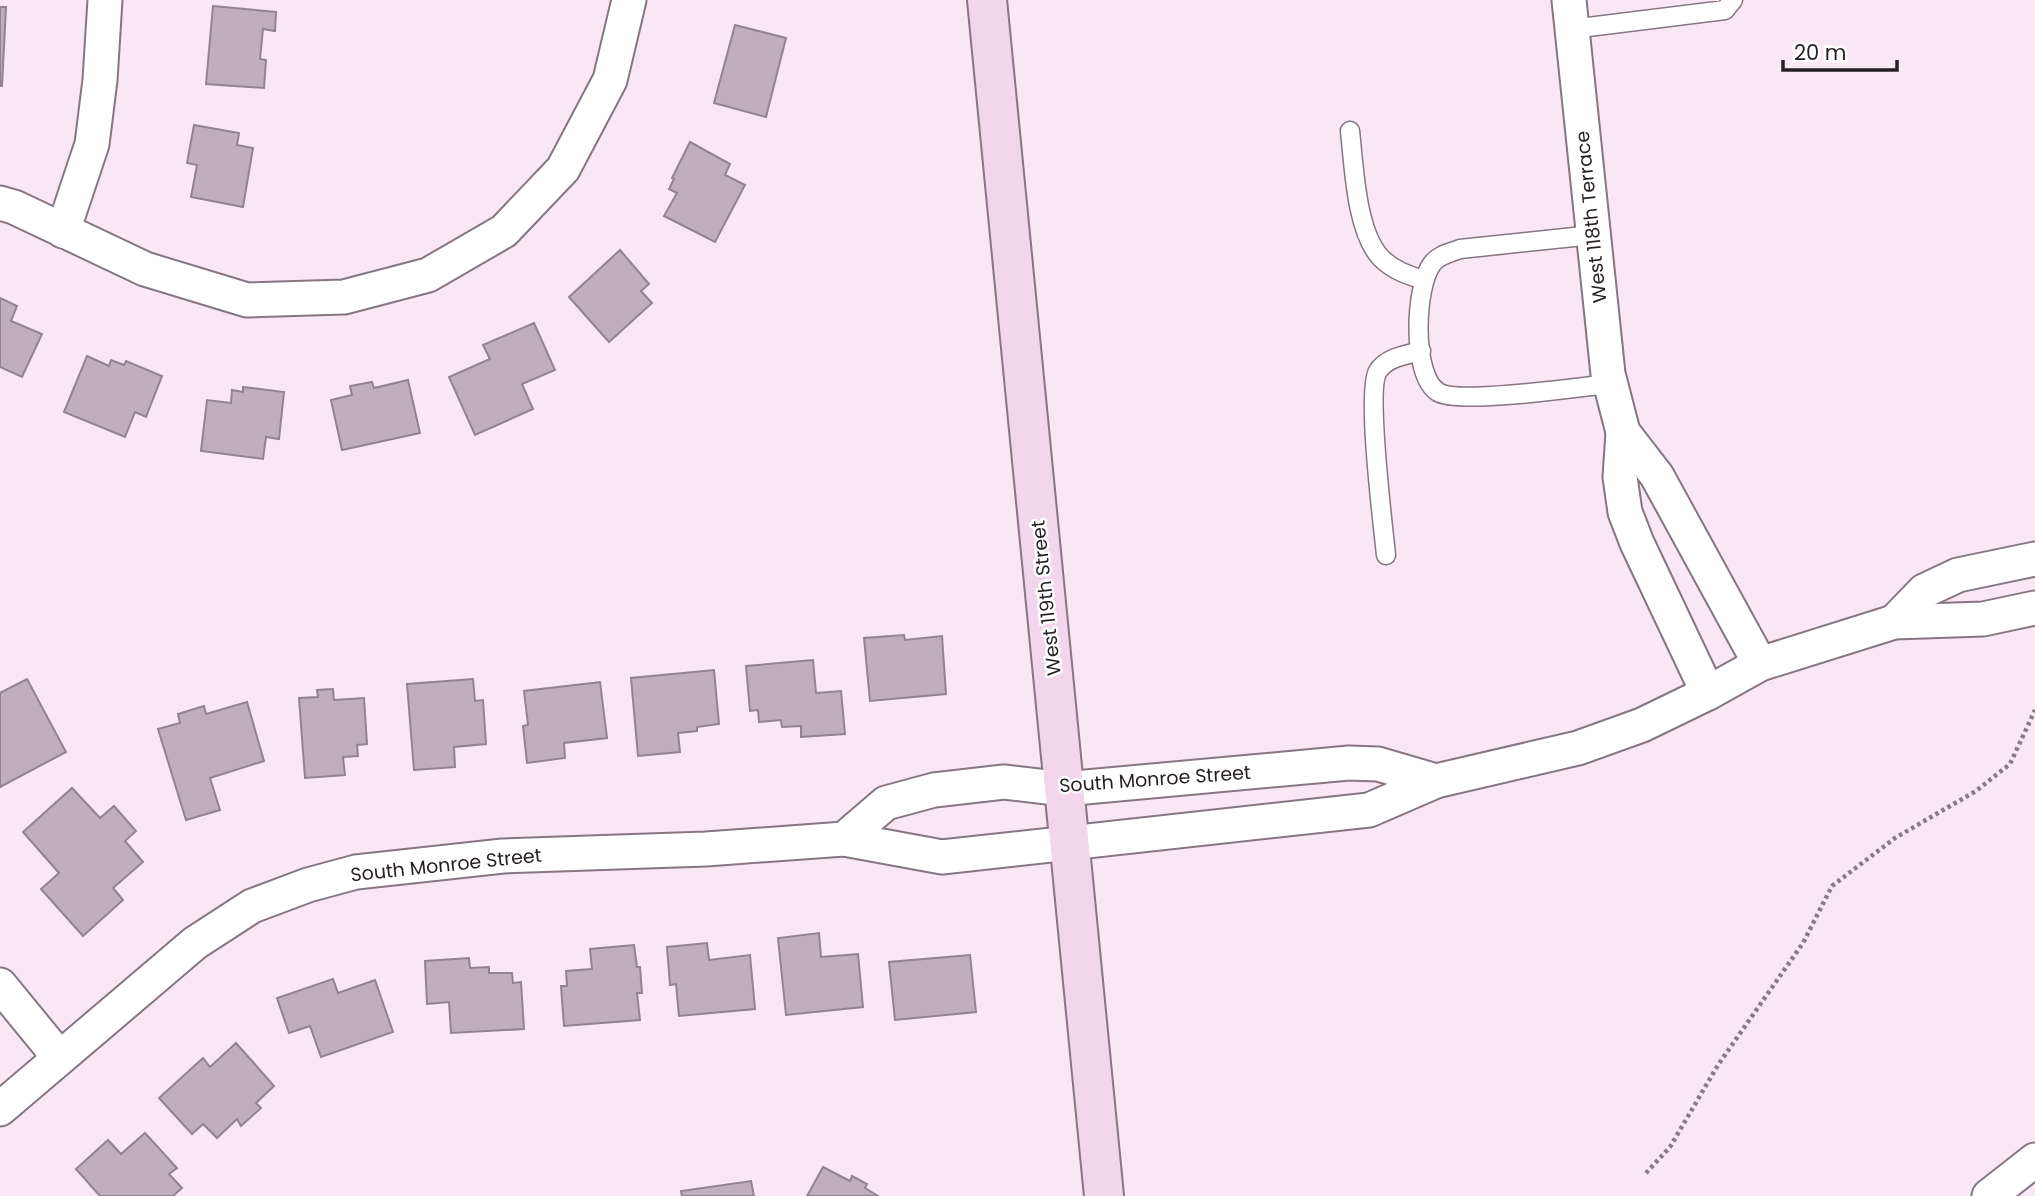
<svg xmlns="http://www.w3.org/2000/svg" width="2035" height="1196" viewBox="0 0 2035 1196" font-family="Poppins,sans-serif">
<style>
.building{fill:#c0afbb;stroke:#93838f;stroke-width:2}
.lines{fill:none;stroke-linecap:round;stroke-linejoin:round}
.lane-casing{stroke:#867681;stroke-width:21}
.street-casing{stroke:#867681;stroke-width:37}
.secondary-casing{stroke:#867681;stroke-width:42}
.path{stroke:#887c84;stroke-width:4.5;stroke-dasharray:3.5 3.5;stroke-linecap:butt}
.lane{stroke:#fff;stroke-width:18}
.street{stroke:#fff;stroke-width:33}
.secondary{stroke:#f2d6ec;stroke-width:38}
.labels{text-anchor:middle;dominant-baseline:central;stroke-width:5;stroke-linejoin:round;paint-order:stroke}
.street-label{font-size:19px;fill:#251e23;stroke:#fff}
</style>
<rect width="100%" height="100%" fill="#f9e7f4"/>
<!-- building -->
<g class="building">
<polygon points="213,6 276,12 275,31 263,29 260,59 266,60 264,88 206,84"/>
<polygon points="0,7 6,7 2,86 0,86"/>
<polygon points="735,25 786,38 766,117 714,103"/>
<polygon points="194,125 239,133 237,145 253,148 243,207 191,197 197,165 187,163"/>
<polygon points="690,142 730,164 725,175 745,185 715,242 664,216 677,193 669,189 674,179 672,178"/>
<polygon points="620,250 649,284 641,291 652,303 609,342 569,297"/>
<polygon points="0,298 17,306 11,321 42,334 22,377 0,367"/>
<polygon points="534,323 555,370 522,384 533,409 475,435 449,377 490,359 483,345"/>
<polygon points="87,356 109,366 111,360 124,365 126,361 162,376 146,417 135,412 125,437 64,412"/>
<polygon points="408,380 420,433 342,450 331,400 352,395 350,386 372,382 374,388"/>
<polygon points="243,387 284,392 279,439 266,437 263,459 201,451 207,400 231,403 232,390 243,392"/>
<polygon points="904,635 905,640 942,636 946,694 870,701 864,638"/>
<polygon points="813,660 816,693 841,691 845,734 801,737 801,726 782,727 781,720 759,722 758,710 750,711 746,666"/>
<polygon points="714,670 719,724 697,727 697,731 678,733 680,752 638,756 631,678"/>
<polygon points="27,679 66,752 0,787 0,693"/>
<polygon points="473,679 475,701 483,700 486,744 454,747 455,767 414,770 407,684"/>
<polygon points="600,682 607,738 564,743 565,758 527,763 523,726 528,725 524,691"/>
<polygon points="333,689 334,700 364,698 367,744 357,745 358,756 343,757 345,775 305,778 299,698 318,697 317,690"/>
<polygon points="247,702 264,761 210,778 220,810 186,820 158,729 180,723 178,714 204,706 206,714"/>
<polygon points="72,788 100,818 114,806 136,831 125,841 143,862 113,888 123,900 83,936 41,889 59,873 23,832"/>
<polygon points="819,933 821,957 858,954 863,1007 786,1015 778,938"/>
<polygon points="707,943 709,960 750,955 755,1009 679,1016 676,984 670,985 667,947"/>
<polygon points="634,945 637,967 640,967 642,993 637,993 640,1020 564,1026 561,986 567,986 566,971 592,969 590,949"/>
<polygon points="970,955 976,1012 895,1020 889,962"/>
<polygon points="469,958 470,968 489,967 489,973 512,973 513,983 521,982 524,1029 451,1033 449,1002 427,1004 425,961"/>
<polygon points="333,979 338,993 375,980 393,1032 321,1057 310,1026 289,1033 277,998"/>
<polygon points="236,1043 274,1086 256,1103 261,1108 241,1126 237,1119 217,1138 203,1124 192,1134 159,1098 203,1058 210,1067"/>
<polygon points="145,1133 177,1168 169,1174 182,1188 173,1196 100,1196 76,1169 108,1140 121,1154"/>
<polygon points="823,1167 850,1181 852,1176 867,1184 865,1188 878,1196 807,1196"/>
<polygon points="751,1181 754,1196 682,1196 681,1191"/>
</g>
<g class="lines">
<!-- lane casing -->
<g class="lane-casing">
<g id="lane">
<polyline points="1572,29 1725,10 1733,0"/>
<path d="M 1350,131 C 1354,166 1356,232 1381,258 C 1393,270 1407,275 1424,280"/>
<path d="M 1593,235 L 1460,249 C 1450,253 1438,255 1432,264 C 1415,286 1411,375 1438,392 C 1458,405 1580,387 1609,384"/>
<path d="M 1386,555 C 1383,525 1366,390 1378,371 C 1387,357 1406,355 1421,351"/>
</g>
</g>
<!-- street casing -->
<g class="street-casing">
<g id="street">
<polyline points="1569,0 1608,374 1623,432 1620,477 1625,512 1637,543 1708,693"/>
<polyline points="0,203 14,207 145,269 247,300 344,297 428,275 504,231 563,169 610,80 629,0"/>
<polyline points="63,231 92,144 100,80 105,0"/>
<polyline points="1623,432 1657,476 1760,664"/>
<polyline points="1894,622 1924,591 1958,575 2035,559"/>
<polyline points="844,839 886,803 934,790 1004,782 1064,789 1349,763 1378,764 1436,781"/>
<polyline points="0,985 59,1057"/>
<polyline points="0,1109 195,943 252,906 308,885 356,872 503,856 706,849 844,839 942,857 1369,810 1436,781 1578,748 1642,725 1708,693 1760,664 1894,622 1983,619 2035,608"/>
<polyline points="1989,1196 2035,1160"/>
</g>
</g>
<!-- secondary casing -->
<g class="secondary-casing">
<polyline id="secondary" points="987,0 1104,1196"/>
</g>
<!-- path -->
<polyline class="path" points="1646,1173 1670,1147 1718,1065 1803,943 1832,886 1895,838 1976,791 2010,764 2035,710"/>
<!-- lane -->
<use href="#lane" class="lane"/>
<!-- street -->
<use href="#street" class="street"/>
<!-- secondary -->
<use href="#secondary" class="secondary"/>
</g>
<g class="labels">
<!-- street labels -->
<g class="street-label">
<text transform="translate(1591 217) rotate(-96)">West 118th Terrace</text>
<text transform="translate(1046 598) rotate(-96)">West 119th Street</text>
<text transform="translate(1155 779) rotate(-4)">South Monroe Street</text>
<text transform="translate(446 865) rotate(-6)">South Monroe Street</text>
</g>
</g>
<!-- scale -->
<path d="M1783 60v10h114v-10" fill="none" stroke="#251e23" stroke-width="3.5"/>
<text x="1794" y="60" font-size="21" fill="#251e23" stroke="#ffffff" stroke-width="5" paint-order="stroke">20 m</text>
</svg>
